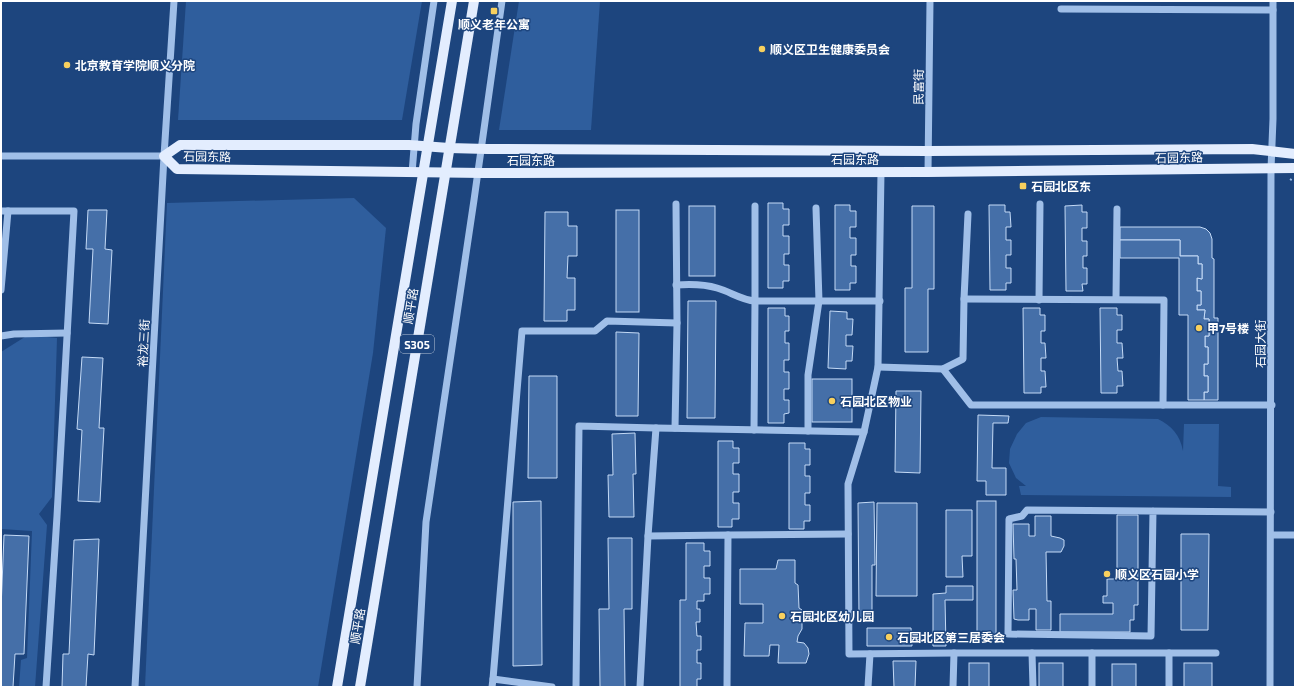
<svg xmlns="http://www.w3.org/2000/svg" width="1296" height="688" viewBox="0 0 1296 688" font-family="'Exo 2','Noto Sans SC',sans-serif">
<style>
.green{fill:#2f5e9d}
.building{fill:#456fa8;stroke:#c4daf6}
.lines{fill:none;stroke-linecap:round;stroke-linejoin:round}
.path{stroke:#a0bfe8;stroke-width:2;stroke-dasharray:2 3;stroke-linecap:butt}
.minor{stroke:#a0bfe8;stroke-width:7}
.major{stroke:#e3edfe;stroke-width:10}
.poi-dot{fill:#f8d05e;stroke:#1d457e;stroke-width:1.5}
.labels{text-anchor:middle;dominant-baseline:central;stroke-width:3;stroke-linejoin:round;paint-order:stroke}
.shield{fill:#1d457e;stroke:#bbc7d8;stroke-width:1}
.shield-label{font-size:11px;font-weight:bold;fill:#fff}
.poi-label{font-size:12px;font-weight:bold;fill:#fff;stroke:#1d457e;text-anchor:start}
.street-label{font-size:12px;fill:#fff;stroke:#1d457e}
</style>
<rect width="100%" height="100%" fill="#1d457e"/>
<!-- green -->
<g class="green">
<polygon points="186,1 422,1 402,120 178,120"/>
<polygon points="519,1 600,1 591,130 499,130"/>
<polygon points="354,198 386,228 373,353 318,687 145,687 167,203"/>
<polygon points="28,335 57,338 52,497 39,514 47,525 35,687 19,687 21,660 27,658 32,531 1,529 1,352"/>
<path d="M 1041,417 L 1158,419 C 1172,426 1180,435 1183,451 L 1184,424 L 1219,424 L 1218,486 L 1231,487 L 1231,497 L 1021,495 L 1019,486 L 1026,486 L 1016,478 L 1009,463 L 1010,449 L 1017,434 L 1026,423 Z"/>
</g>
<!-- building -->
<g class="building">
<polygon points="768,203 783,203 783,209 789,209 789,225 783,225 783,236 789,236 789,254 784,254 784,265 789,265 789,281 783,281 783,288 768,288"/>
<polygon points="835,205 850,205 850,211 856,211 856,227 850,227 850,238 856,238 856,255 851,255 851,266 856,266 856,283 850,283 850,290 835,290"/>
<polygon points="989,205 1005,205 1005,212 1010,212 1011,227 1006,227 1006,240 1011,240 1011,255 1006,255 1006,268 1011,268 1011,283 1006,283 1006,290 990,290"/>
<polygon points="1082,205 1082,212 1087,212 1087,228 1082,228 1082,241 1087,241 1087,256 1083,256 1083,268 1087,268 1087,284 1082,284 1083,291 1066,291 1065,206"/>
<rect x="689" y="206" width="26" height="70"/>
<polygon points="912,206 934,206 934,289 928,289 928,352 905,352 905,288 912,288"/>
<polygon points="88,210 107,210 105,249 112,250 108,324 89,323 93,249 86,249"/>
<rect x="616" y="210" width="23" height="102"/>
<polygon points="545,212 568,212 568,226 577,226 577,256 568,256 567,278 575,278 575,310 567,310 567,321 544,321"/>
<polygon points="1120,227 1200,227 1206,229 1210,233 1212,239 1212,258 1214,259 1214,318 1218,318 1218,400 1204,400 1204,392 1208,392 1208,376 1204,376 1204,364 1208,364 1208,347 1205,347 1205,336 1209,336 1209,319 1204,319 1205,310 1197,310 1197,305 1201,305 1201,291 1197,291 1197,278 1202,279 1202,264 1198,264 1198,256 1180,256 1180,240 1120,240"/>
<polygon points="1120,240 1180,240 1180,256 1198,256 1198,264 1202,264 1202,279 1197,278 1197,291 1201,291 1201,305 1197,305 1197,310 1205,310 1204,319 1209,319 1209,336 1205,336 1205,347 1208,347 1208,364 1204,364 1204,376 1208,376 1208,392 1204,392 1204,400 1188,400 1188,315 1179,315 1179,258 1120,258"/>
<polygon points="688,301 716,301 715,418 687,418"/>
<polygon points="768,308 785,308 785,316 789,316 789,331 785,331 785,343 789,343 789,360 784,360 784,372 789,372 789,389 784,389 784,400 789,400 789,413 784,414 784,423 768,423"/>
<polygon points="1023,308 1040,308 1040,315 1045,315 1045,331 1041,331 1041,343 1045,343 1046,358 1041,358 1041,371 1045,371 1046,387 1041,387 1041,393 1024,393"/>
<polygon points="1100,308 1117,308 1117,315 1122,315 1122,330 1117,330 1117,343 1122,343 1123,358 1117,358 1118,371 1122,371 1123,386 1117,386 1117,393 1101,393"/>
<polygon points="830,311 847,312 847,319 853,319 852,335 846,335 846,346 853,346 852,361 846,361 846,369 828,368"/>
<polygon points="616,332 639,333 638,416 616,416"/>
<polygon points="82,357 103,358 99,428 104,428 100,502 78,501 82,430 77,429"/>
<polygon points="529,376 557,376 557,478 528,478"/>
<rect x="812" y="379" width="40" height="43"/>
<polygon points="896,391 921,391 920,473 895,472"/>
<polygon points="978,415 1009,416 1008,423 993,423 992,468 1006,468 1006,495 986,495 986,481 977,481"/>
<polygon points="635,433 636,474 633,474 634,517 609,517 608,475 613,475 612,434"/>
<polygon points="718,441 733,441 733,448 739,448 739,463 733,463 733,474 739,474 739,492 733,492 733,503 739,503 739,519 732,519 732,527 718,527"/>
<polygon points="789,443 805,443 805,449 810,449 810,465 805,465 805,476 810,476 810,493 805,493 805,505 810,505 810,521 804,521 804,529 789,529"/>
<polygon points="541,501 542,665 513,666 513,502"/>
<rect x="977" y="501" width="19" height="139"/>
<polygon points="874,502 875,565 872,565 872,618 859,618 858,503"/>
<polygon points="877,503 917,503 917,596 876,596"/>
<polygon points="946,510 972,510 972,556 962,556 963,577 946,577"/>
<polygon points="1117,515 1138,515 1138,605 1134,605 1134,620 1130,620 1130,632 1060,632 1060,614 1113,614 1113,603 1103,603 1103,596 1107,596 1107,579 1117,579"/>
<polygon points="1035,516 1051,516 1051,536 1060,538 1064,540 1064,546 1061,552 1046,552 1047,601 1051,601 1051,630 1036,630 1036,609 1029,609 1029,620 1018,620 1014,619 1013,590 1017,590 1016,559 1014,559 1013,524 1029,524 1029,536 1035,536"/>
<polygon points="1181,534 1209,534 1208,630 1181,630"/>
<polygon points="4,535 29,536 24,654 15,654 13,687 1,687 1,609"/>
<polygon points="608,538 632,538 632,609 624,609 625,687 600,687 599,609 609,609"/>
<polygon points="99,539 94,655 88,654 86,687 62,687 63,654 69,654 74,540"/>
<polygon points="686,543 704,543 704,551 710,551 710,566 704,566 704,578 710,578 710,594 704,594 704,601 697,601 697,609 700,609 700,622 696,622 697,636 701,636 701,650 697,650 697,663 701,663 701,679 697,679 697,687 680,687 680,600 686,600"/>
<polygon points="778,560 795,560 795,583 798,585 799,608 802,610 802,629 798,636 797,642 804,643 808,648 809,654 806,663 778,663 779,645 770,645 769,656 744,656 745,623 763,623 763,604 740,604 740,569 776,569"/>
<polygon points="946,586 973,586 973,600 945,600 946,646 933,646 933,594 946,593"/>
<polygon points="867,628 911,628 912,646 867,646"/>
<polygon points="893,661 916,661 915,687 894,687"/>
<rect x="969" y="663" width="20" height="24"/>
<rect x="1039" y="663" width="24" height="24"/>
<rect x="1184" y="663" width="28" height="24"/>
<rect x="1112" y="664" width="24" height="23"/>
</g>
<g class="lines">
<!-- path -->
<polyline class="path" points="1290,179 1295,182"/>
<!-- minor -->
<g class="minor">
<polyline points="1061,9 1273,10"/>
<polyline points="1,156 164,156"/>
<polyline points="881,172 878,367 864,432 848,484 849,654 954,653"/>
<polyline points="928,172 930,1"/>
<polyline points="412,173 416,124 434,1"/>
<polyline points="1,211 74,211 57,516 46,687"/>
<path d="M 676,285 C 690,284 704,284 717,288 C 731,292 741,300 755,301 L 880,301"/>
<polyline points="1,290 8,211"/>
<polyline points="964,299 1164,300 1163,405"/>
<polyline points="1116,299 1117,209"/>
<polyline points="1039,300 1040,204"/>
<polyline points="1,336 14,334 67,333"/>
<polyline points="878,367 943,369 963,359 964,299 968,214"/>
<polyline points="943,369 971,405 1272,405"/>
<polyline points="675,428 677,323 676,204"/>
<polyline points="754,430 755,301 755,206"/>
<polyline points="808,431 808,375 819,301 816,208"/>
<polyline points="1153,511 1151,636 1008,634 1009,519 1022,516 1027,510 1271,512"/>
<polyline points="728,535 848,534"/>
<polyline points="1271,535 1295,535"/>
<polyline points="648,536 728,535 727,687"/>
<polyline points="1032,653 1033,687"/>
<polyline points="493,679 522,331 595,331 607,321 677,323"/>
<polyline points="135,687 164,156 174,1"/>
<polyline points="417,687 426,522 474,200 502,1"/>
<polyline points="492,687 493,679 552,687"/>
<polyline points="576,687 579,426 656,428 864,432"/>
<polyline points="640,687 648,536 656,428"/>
<polyline points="868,687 870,654"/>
<polyline points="953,687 954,653 1216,653"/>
<polyline points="1092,687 1092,653"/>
<polyline points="1169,687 1169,653"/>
<polyline points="1270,687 1271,169 1273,119 1273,1"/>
</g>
<!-- major -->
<g class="major">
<polyline points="1295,154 1252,149 928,151 487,149 449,148 409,145 180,145 164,156 177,169 483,173 928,172 1295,168"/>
<polyline points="337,687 452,1"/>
<polyline points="360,687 474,1"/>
</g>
</g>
<!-- markers -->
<g class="poi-dot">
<rect x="490" y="7" width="8" height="8" rx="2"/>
<circle cx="762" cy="49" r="4"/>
<circle cx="67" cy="65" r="4"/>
<rect x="1019" y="182" width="8" height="8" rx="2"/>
<circle cx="1199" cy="328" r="4"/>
<circle cx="832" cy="401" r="4"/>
<circle cx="1107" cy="574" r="4"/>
<circle cx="782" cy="616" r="4"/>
<circle cx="889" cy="637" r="4"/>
</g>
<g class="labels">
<!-- shield labels -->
<rect class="shield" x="400" y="335" width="34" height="18" rx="3"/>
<g class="shield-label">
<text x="417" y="344">S305</text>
</g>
<!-- poi labels -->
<g class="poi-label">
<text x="494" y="24" text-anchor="middle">顺义老年公寓</text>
<text x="770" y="49">顺义区卫生健康委员会</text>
<text x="75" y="65">北京教育学院顺义分院</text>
<text x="1031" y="186">石园北区东</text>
<text x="1207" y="328">甲7号楼</text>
<text x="840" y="401">石园北区物业</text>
<text x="1115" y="574">顺义区石园小学</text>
<text x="790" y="616">石园北区幼儿园</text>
<text x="897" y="637">石园北区第三居委会</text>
</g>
<!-- street labels -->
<g class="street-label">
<text transform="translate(918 87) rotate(-89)">民富街</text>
<text transform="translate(207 156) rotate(1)">石园东路</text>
<text transform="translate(1179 157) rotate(-1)">石园东路</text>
<text x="855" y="159">石园东路</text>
<text x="531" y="160">石园东路</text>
<text transform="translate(410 306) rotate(-81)">顺平路</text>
<text transform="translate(143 343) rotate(-87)">裕龙三街</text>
<text transform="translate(1260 344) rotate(-90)">石园大街</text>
<text transform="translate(357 626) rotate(-81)">顺平路</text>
</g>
</g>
<!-- border -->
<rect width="1296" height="688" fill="none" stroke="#ffffff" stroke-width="4"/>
</svg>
